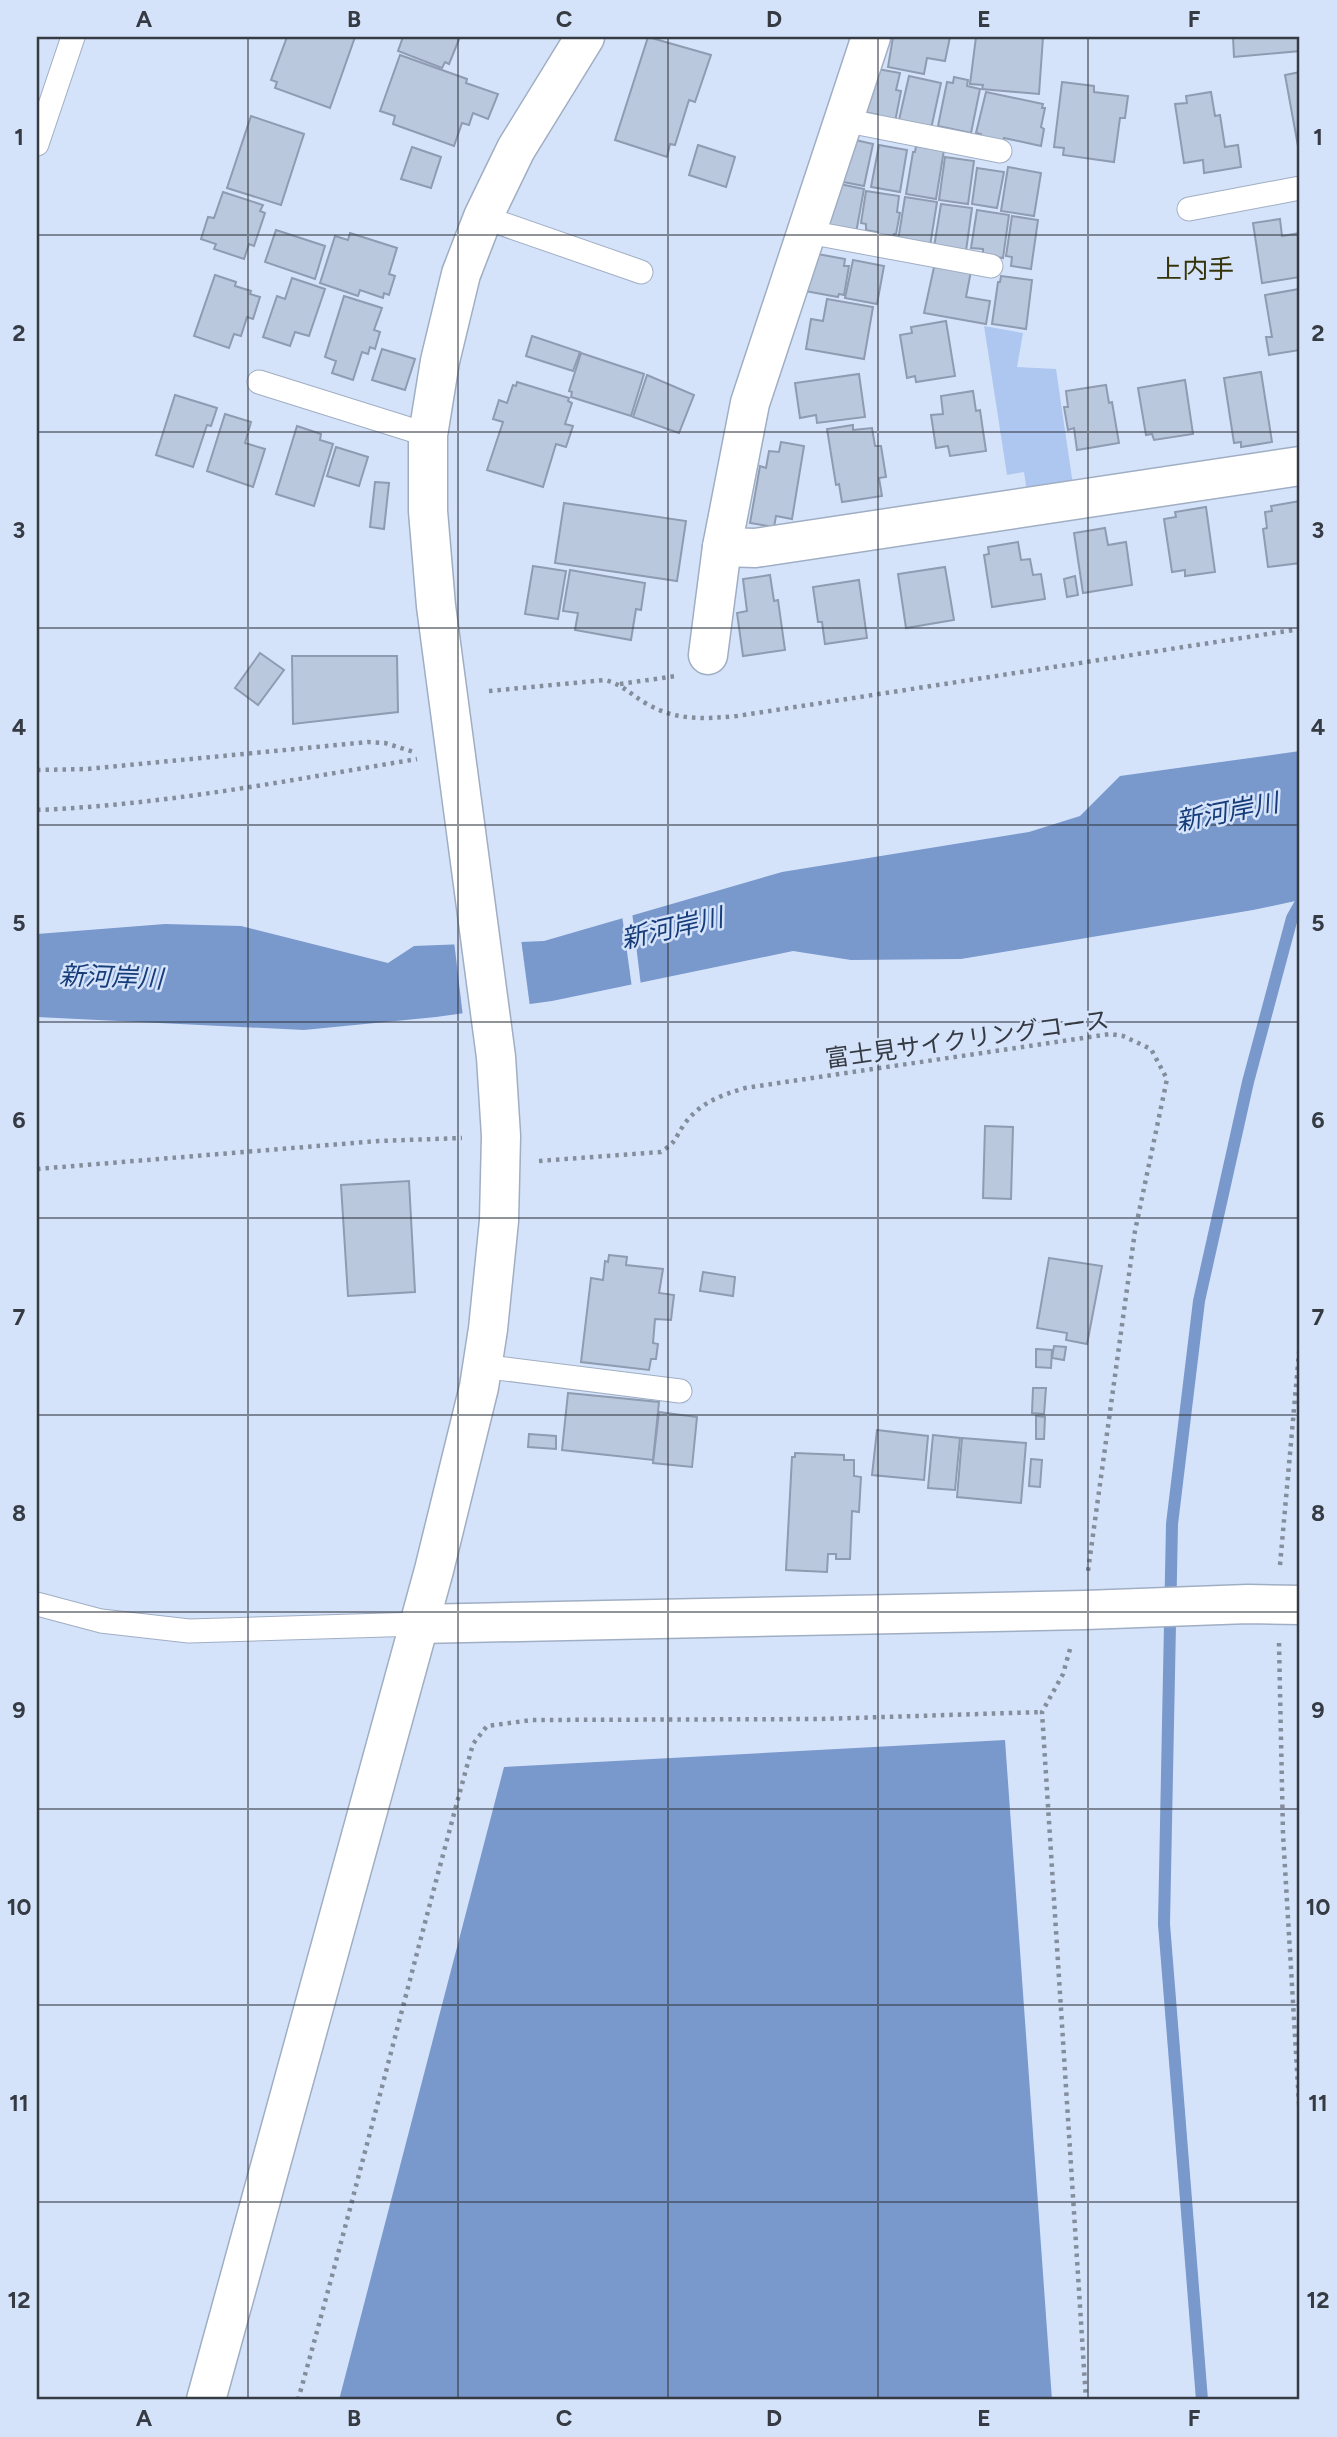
<svg xmlns="http://www.w3.org/2000/svg" width="1337" height="2437" viewBox="0 0 1337 2437" font-family="Figtree,'Noto Sans JP',sans-serif">
<style>
.green{fill:#adc7f1}
.water{fill:#7998cc}
.pier{fill:#d5e3fa}
.lines{fill:none;stroke-linecap:round;stroke-linejoin:round}
.stream{stroke:#7998cc;stroke-width:12}
.building{fill:#bac8de;stroke:#8e9bb1;stroke-width:2}
.service-casing{stroke:#a0aec3;stroke-width:25}
.minor-casing{stroke:#a0aec3;stroke-width:41}
.tertiary-casing{stroke:#a0aec3;stroke-width:41}
.path{stroke:#838d9c;stroke-width:4.5;stroke-dasharray:3.5 5;stroke-linecap:butt}
.service{stroke:#fff;stroke-width:23}
.minor{stroke:#fff;stroke-width:38}
.tertiary{stroke:#fff;stroke-width:38}
.grid{fill:none;stroke:#353a43;stroke-width:2;stroke-opacity:0.55}
.labels{text-anchor:middle;dominant-baseline:central;stroke-width:5;stroke-linejoin:round;paint-order:stroke}
.street-label{font-size:24px;fill:#353a43;stroke:#d5e3fa}
.neighbourhood-label{font-size:26px;fill:#353409;stroke:#d5e3fa}
.water-label{font-size:26px;font-style:italic;fill:#163c7a;stroke:#d5e3fa}
.neatline{fill:none;stroke:#353a43;stroke-width:2.5}
.grid-label{font-size:23px;text-anchor:middle;font-weight:bold;fill:#353a43}
</style>
<rect width="100%" height="100%" fill="#d5e3fa"/>
<!-- green -->
<polygon class="green" points="984,326 1023,333 1017,367 1056,369 1073,485 1027,492 1024,472 1007,475"/>
<!-- water -->
<g class="water">
<polygon points="1300,751 1300,900 1253,910 961,959 851,960 793,951 552,1001 436,1017 304,1030 37,1017 37,934 165,924 241,926 388,963 414,946 544,941 782,872 1029,832 1080,816 1120,776"/>
<polygon points="1005,1740 1052,2400 339,2400 504,1767"/>
</g>
<!-- pier -->
<g class="pier">
<polygon points="632,912 641,986 632,988 622,915"/>
<polygon points="521,939 530,1007 463,1017 454,941"/>
</g>
<g class="lines">
<!-- stream -->
<polyline class="stream" points="1202,2400 1164,1924 1172,1524 1199,1301 1248,1082 1292,918 1300,904"/>
</g>
<!-- building -->
<g class="building">
<polygon points="287,37 355,37 330,108 275,88 277,82 271,80"/>
<polygon points="403,37 460,37 449,64 445,62 442,68 398,51"/>
<polygon points="648,37 711,55 695,102 689,100 675,145 670,144 667,157 615,140"/>
<polygon points="893,37 950,37 945,61 927,58 924,74 888,67"/>
<polygon points="976,37 1043,37 1039,94 982,89 983,85 970,84"/>
<polygon points="1233,37 1300,37 1300,51 1234,57"/>
<polygon points="400,55 467,79 466,83 498,94 488,119 473,113 469,125 462,123 454,146 393,124 395,116 380,111"/>
<polygon points="872,68 900,73 896,90 901,91 895,122 877,119 878,115 864,112"/>
<polygon points="1300,72 1300,157 1285,75"/>
<polygon points="909,76 941,83 931,129 899,120"/>
<polygon points="954,77 968,80 967,86 980,89 971,133 938,126 947,82 953,83"/>
<polygon points="1062,82 1094,86 1094,92 1128,96 1125,118 1120,118 1114,162 1063,155 1064,148 1054,147"/>
<polygon points="986,92 1043,104 1042,108 1045,108 1041,127 1044,129 1041,146 1004,138 1003,145 980,140 981,134 976,133"/>
<polygon points="1211,92 1215,116 1220,115 1225,147 1238,145 1241,167 1204,173 1203,160 1184,163 1175,104 1187,103 1186,96"/>
<polygon points="251,116 304,134 281,205 227,188"/>
<polygon points="851,139 873,144 864,186 838,181"/>
<polygon points="698,145 735,157 726,187 689,175"/>
<polygon points="879,145 907,150 900,192 871,187"/>
<polygon points="916,146 944,150 936,199 906,194 913,152 915,152"/>
<polygon points="412,147 441,157 431,188 401,179"/>
<polygon points="945,157 974,161 968,204 939,200"/>
<polygon points="1008,167 1041,173 1034,216 1001,211"/>
<polygon points="977,168 1004,172 997,208 972,204"/>
<polygon points="835,183 864,189 856,233 827,228"/>
<polygon points="866,191 899,196 897,212 900,213 896,234 894,234 894,239 876,236 877,232 866,230 866,224 861,223"/>
<polygon points="223,192 263,205 260,211 265,213 254,246 249,244 244,259 214,249 216,244 201,239 208,217 214,218"/>
<polygon points="905,197 937,202 930,246 898,241"/>
<polygon points="941,204 972,208 966,251 934,247"/>
<polygon points="977,210 1009,215 1003,258 983,255 983,249 971,248"/>
<polygon points="1012,216 1038,220 1031,269 1011,266 1012,257 1006,256"/>
<polygon points="1280,219 1282,236 1300,233 1300,277 1262,283 1253,223"/>
<polygon points="276,230 325,246 315,279 265,262"/>
<polygon points="350,233 397,248 389,274 395,276 389,295 384,293 383,298 360,290 358,296 320,283 335,236 348,240"/>
<polygon points="812,253 845,259 844,266 849,266 844,295 839,294 838,297 805,291"/>
<polygon points="853,260 884,266 877,304 845,298"/>
<polygon points="934,267 971,271 966,297 990,301 986,324 924,313"/>
<polygon points="215,275 236,282 235,286 251,291 250,294 260,297 253,319 247,317 241,336 234,334 229,348 194,336"/>
<polygon points="1001,276 1032,280 1026,329 992,324 998,282 1000,282"/>
<polygon points="292,278 325,289 309,336 295,332 290,346 263,337 277,296 285,299"/>
<polygon points="1299,289 1300,350 1269,355 1266,337 1272,337 1265,295"/>
<polygon points="344,296 382,308 374,330 380,332 375,349 370,347 368,354 362,352 353,380 332,373 336,361 325,357"/>
<polygon points="827,299 873,307 864,359 806,349 811,319 823,321"/>
<polygon points="946,321 955,376 916,382 915,376 907,378 900,335 912,333 911,327"/>
<polygon points="532,336 580,352 573,371 526,356"/>
<polygon points="382,349 415,359 405,390 372,380"/>
<polygon points="581,353 644,374 631,416 571,397 572,392 569,391"/>
<polygon points="1261,372 1272,442 1241,447 1241,442 1234,443 1224,378"/>
<polygon points="859,374 865,417 817,423 816,415 800,418 795,383"/>
<polygon points="647,375 694,395 679,433 633,417"/>
<polygon points="1185,380 1193,434 1154,440 1152,434 1146,435 1138,388"/>
<polygon points="517,382 569,398 568,401 572,403 565,424 573,426 566,447 556,444 543,487 487,470 503,422 493,419 499,400 507,403 513,385 516,386"/>
<polygon points="1106,385 1109,403 1112,402 1119,443 1077,450 1074,428 1068,430 1064,407 1068,407 1066,391"/>
<polygon points="973,391 976,411 980,410 986,451 950,456 948,446 936,448 931,415 943,414 941,396"/>
<polygon points="175,395 217,408 211,426 207,425 193,467 156,455"/>
<polygon points="225,414 251,422 245,443 265,449 253,487 207,471"/>
<polygon points="853,425 853,430 872,428 875,446 881,446 886,477 879,478 882,496 842,502 839,484 836,485 827,429"/>
<polygon points="297,426 321,434 320,440 333,444 314,506 276,494"/>
<polygon points="781,442 804,446 792,519 776,516 774,527 750,523 760,466 766,468 769,451 779,452"/>
<polygon points="336,447 368,457 359,486 327,476"/>
<polygon points="375,482 389,483 384,529 370,527"/>
<polygon points="1300,501 1300,563 1268,567 1263,529 1267,528 1265,512 1272,511 1271,506"/>
<polygon points="564,503 686,521 677,581 555,563"/>
<polygon points="1206,507 1215,572 1185,576 1185,570 1172,572 1164,519 1176,517 1175,512"/>
<polygon points="1105,528 1108,545 1126,542 1132,585 1083,593 1074,533"/>
<polygon points="1018,542 1021,560 1030,559 1033,575 1041,574 1045,599 992,607 984,555 989,554 988,547"/>
<polygon points="533,566 566,571 558,619 525,614"/>
<polygon points="945,567 954,620 906,628 898,574"/>
<polygon points="570,570 645,583 641,610 636,609 631,640 575,630 578,613 563,611"/>
<polygon points="770,575 774,601 778,600 785,650 743,656 737,613 747,611 743,579"/>
<polygon points="1075,576 1078,595 1067,597 1064,579"/>
<polygon points="859,580 867,638 825,644 822,622 818,622 813,587"/>
<polygon points="260,653 284,670 258,705 235,688"/>
<polygon points="292,656 397,656 398,712 293,724"/>
<polygon points="985,1126 1013,1127 1011,1199 983,1198"/>
<polygon points="409,1181 415,1292 348,1296 341,1185"/>
<polygon points="609,1255 627,1257 626,1265 663,1269 659,1293 674,1295 671,1320 655,1319 653,1343 658,1344 656,1359 651,1359 649,1370 581,1362 591,1278 603,1280 605,1261 608,1262"/>
<polygon points="1049,1258 1102,1266 1087,1344 1066,1340 1067,1333 1037,1328"/>
<polygon points="703,1272 735,1277 733,1296 700,1291"/>
<polygon points="1054,1346 1066,1347 1064,1360 1052,1358"/>
<polygon points="1036,1349 1052,1350 1051,1368 1036,1367"/>
<polygon points="1033,1388 1046,1388 1044,1414 1032,1413"/>
<polygon points="568,1393 659,1402 653,1460 562,1450"/>
<polygon points="659,1412 697,1417 692,1467 653,1463"/>
<polygon points="1036,1416 1045,1417 1044,1439 1036,1439"/>
<polygon points="877,1430 928,1436 924,1480 872,1475"/>
<polygon points="529,1434 556,1436 556,1449 528,1447"/>
<polygon points="933,1435 960,1438 955,1490 928,1488"/>
<polygon points="962,1438 1026,1443 1021,1503 957,1497"/>
<polygon points="795,1453 844,1455 844,1460 854,1460 854,1476 861,1477 859,1512 852,1511 850,1559 836,1559 836,1554 828,1554 827,1572 786,1570 792,1457 795,1457"/>
<polygon points="1031,1459 1042,1460 1040,1487 1029,1486"/>
</g>
<g class="lines">
<!-- service casing -->
<g class="service-casing">
<g id="service">
<polyline points="843,120 1000,151"/>
<polyline points="37,144 73,37"/>
<polyline points="1189,209 1300,188"/>
<polyline points="483,217 641,272"/>
<polyline points="808,232 991,266"/>
<polyline points="259,382 428,435"/>
<polyline points="482,1366 680,1391"/>
<polyline points="37,1604 101,1621 189,1631 419,1624"/>
</g>
</g>
<!-- minor casing -->
<g class="minor-casing">
<g id="minor">
<polyline points="722,547 755,548 1300,466"/>
<polyline points="708,655 722,547 750,403 871,37"/>
<polyline points="419,1624 1085,1610 1248,1604 1300,1605"/>
</g>
</g>
<!-- tertiary casing -->
<g class="tertiary-casing">
<polyline id="tertiary" points="206,2400 434,1570 479,1387 488,1329 499,1221 501,1136 496,1057 436,606 428,511 428,435 440,361 461,274 483,217 516,149 585,37"/>
</g>
<!-- path -->
<g class="path">
<polyline points="620,684 676,676"/>
<path d="M 489,691 L 605,680 C 624,685 631,695 647,704 C 677,721 704,719 737,716 L 1300,629"/>
<polyline points="37,770 87,769 368,742 385,743 414,752"/>
<path d="M 37,810 C 164,805 291,780 417,759"/>
<path d="M 539,1161 L 661,1152 C 676,1142 674,1140 683,1126 C 699,1103 719,1096 745,1088 L 1110,1034 L 1123,1036 L 1151,1049 L 1167,1079 L 1135,1231 L 1088,1571"/>
<polyline points="37,1169 378,1141 462,1138"/>
<polyline points="1280,1565 1300,1342"/>
<polyline points="1279,1643 1283,1834 1300,2120"/>
<polyline points="1070,1649 1063,1674 1042,1712 1086,2400"/>
<path d="M 298,2400 C 359,2182 413,1962 473,1744 L 487,1726 L 532,1720 L 821,1719 L 1042,1712"/>
</g>
<!-- service -->
<use href="#service" class="service"/>
<!-- minor -->
<use href="#minor" class="minor"/>
<!-- tertiary -->
<use href="#tertiary" class="tertiary"/>
</g>
<!-- grid -->
<path class="grid" d="M 248,37 L 248,2400M 458,37 L 458,2400M 668,37 L 668,2400M 878,37 L 878,2400M 1088,37 L 1088,2400M 37,235 L 1300,235M 37,432 L 1300,432M 37,628 L 1300,628M 37,825 L 1300,825M 37,1022 L 1300,1022M 37,1218 L 1300,1218M 37,1415 L 1300,1415M 37,1612 L 1300,1612M 37,1809 L 1300,1809M 37,2005 L 1300,2005M 37,2202 L 1300,2202"/>
<g class="labels">
<!-- street labels -->
<g class="street-label">
<text transform="translate(967 1039) rotate(-8)">富士見サイクリングコース</text>
</g>
<!-- neighbourhood labels -->
<g class="neighbourhood-label">
<text x="1195" y="269">上内手</text>
</g>
<!-- water labels -->
<g class="water-label">
<text transform="translate(1227 812) rotate(-11)">新河岸川</text>
<text transform="translate(672 928) rotate(-13)">新河岸川</text>
<text transform="translate(111 977) rotate(2)">新河岸川</text>
</g>
</g>
<!-- border -->
<rect width="1337" height="2437" fill="none" stroke="#d5e3fa" stroke-width="77"/>
<rect x="38" y="38" width="1260" height="2360" class="neatline"/>
<g class="grid-label">
<text x="144" y="27">A</text>
<text x="354" y="27">B</text>
<text x="564" y="27">C</text>
<text x="774" y="27">D</text>
<text x="984" y="27">E</text>
<text x="1194" y="27">F</text>
<text x="19" y="145">1</text>
<text x="1318" y="145">1</text>
<text x="19" y="341">2</text>
<text x="1318" y="341">2</text>
<text x="19" y="538">3</text>
<text x="1318" y="538">3</text>
<text x="19" y="735">4</text>
<text x="1318" y="735">4</text>
<text x="19" y="931">5</text>
<text x="1318" y="931">5</text>
<text x="19" y="1128">6</text>
<text x="1318" y="1128">6</text>
<text x="19" y="1325">7</text>
<text x="1318" y="1325">7</text>
<text x="19" y="1521">8</text>
<text x="1318" y="1521">8</text>
<text x="19" y="1718">9</text>
<text x="1318" y="1718">9</text>
<text x="19" y="1915">10</text>
<text x="1318" y="1915">10</text>
<text x="19" y="2111">11</text>
<text x="1318" y="2111">11</text>
<text x="19" y="2308">12</text>
<text x="1318" y="2308">12</text>
<text x="144" y="2426">A</text>
<text x="354" y="2426">B</text>
<text x="564" y="2426">C</text>
<text x="774" y="2426">D</text>
<text x="984" y="2426">E</text>
<text x="1194" y="2426">F</text>
</g>
</svg>
